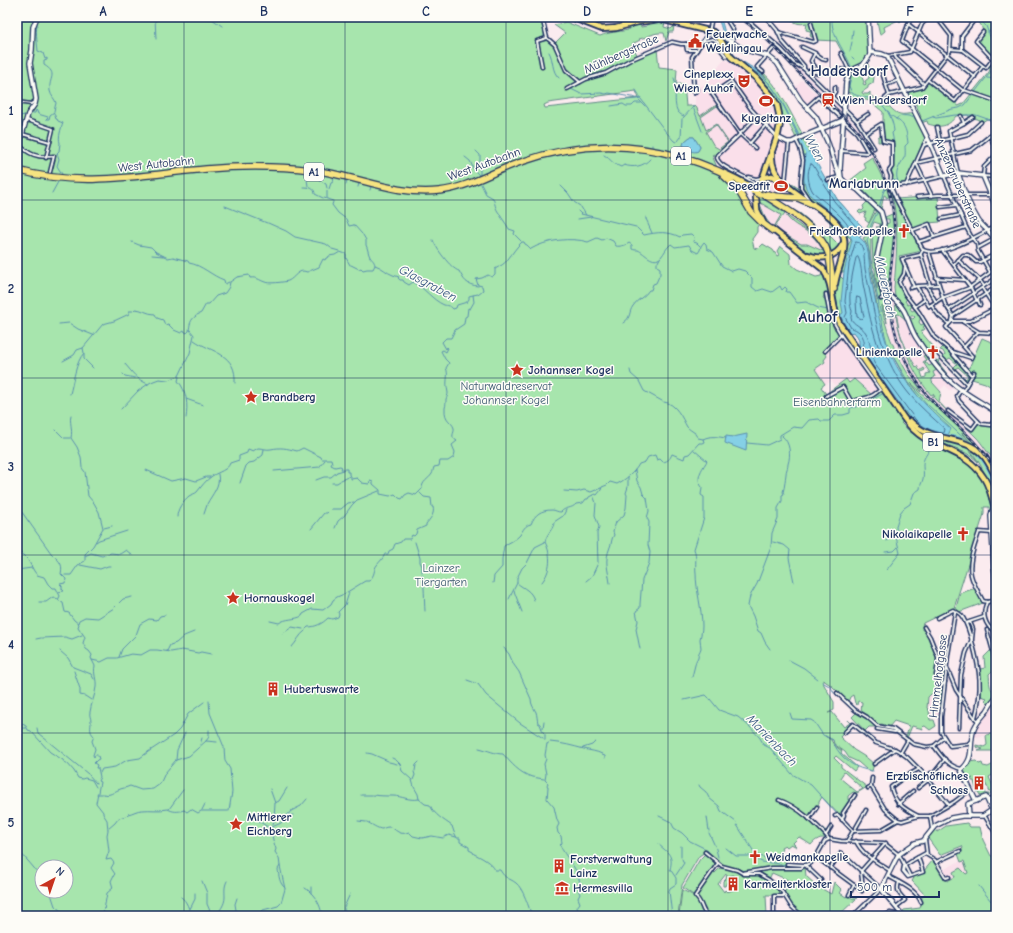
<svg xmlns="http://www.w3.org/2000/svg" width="1013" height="933" viewBox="0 0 1013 933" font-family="'Comic Neue',sans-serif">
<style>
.built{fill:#fadfea}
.green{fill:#a7e5ad;stroke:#618a86;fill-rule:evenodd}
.water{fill:#85d0e6;stroke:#5b90b0}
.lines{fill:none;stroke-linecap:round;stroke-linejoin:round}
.shore{stroke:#456f94;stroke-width:1}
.stream{stroke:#5b90b0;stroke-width:1}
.river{stroke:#85d0e6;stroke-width:2.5}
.street-casing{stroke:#1b2f5e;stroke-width:5}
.secondary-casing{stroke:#1b2f5e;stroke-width:6}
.primary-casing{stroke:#1b2f5e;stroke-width:8}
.highway-casing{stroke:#1b2f5e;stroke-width:8}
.street{stroke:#fdfcf7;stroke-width:2}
.secondary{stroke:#fdfcf7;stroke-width:3.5}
.primary{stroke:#f6e381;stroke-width:4.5}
.highway{stroke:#f6e381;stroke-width:5.5}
.rail-casing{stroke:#1b2f5e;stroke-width:2.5}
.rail{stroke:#fdfcf7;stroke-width:1;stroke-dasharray:3;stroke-linecap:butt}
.secondary-bridge-casing{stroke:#1b2f5e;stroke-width:6;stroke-linecap:butt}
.highway-bridge-casing{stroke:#1b2f5e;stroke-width:8;stroke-linecap:butt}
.secondary-bridge{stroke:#fdfcf7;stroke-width:3.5}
.highway-bridge{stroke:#f6e381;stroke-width:5.5}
.grid{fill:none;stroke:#1b2f5e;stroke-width:1;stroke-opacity:0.55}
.labels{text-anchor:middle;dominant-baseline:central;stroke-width:3;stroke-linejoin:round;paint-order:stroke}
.shield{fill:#fdfcf7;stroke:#5f6c8c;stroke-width:1}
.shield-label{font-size:11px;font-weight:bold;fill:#1b2f5e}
.poi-label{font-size:12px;font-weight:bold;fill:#1b2f5e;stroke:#fdfcf7;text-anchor:start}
.street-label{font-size:12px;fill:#1b2f5e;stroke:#fdfcf7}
.park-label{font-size:12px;fill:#3e5c72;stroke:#fdfcf7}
.water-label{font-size:13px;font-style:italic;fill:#365780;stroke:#fdfcf7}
.quarter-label{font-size:14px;font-weight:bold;fill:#1b2f5e;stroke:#fdfcf7}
.district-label{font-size:16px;font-weight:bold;fill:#1b2f5e;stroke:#fdfcf7}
.neatline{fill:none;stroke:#1b2f5e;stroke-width:1.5}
.grid-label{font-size:13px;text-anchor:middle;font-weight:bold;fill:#1b2f5e}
</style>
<rect width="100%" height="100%" fill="#fbebef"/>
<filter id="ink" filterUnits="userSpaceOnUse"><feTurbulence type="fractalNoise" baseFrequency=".025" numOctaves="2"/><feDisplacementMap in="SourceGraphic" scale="8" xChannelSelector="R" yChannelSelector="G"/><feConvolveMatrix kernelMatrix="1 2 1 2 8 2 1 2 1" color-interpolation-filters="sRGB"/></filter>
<g filter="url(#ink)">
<!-- built -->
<g class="built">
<polygon points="736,17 743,18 757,29 842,111 842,116 760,35 749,26"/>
<polygon points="725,59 728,61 731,60 740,68 753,78 770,98 776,112 777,129 775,138 760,177 758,178 748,176 720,162 719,157 722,153 719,152 715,156 695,105 695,95 698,95 697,87 705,85 711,93 705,84 708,82 711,75"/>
<polygon points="802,80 817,95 808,105 795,88"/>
<polygon points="845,114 860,131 869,143 886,180 885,183 867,147 845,119"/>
<polygon points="780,141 788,144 785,177 783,178 776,170 774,154 778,142"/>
<polygon points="772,177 793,193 792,194 770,191 761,188 766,179"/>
<polygon points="888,185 893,200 896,222 896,250 894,288 895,301 900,305 922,348 921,349 926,360 923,362 928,369 926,370 924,368 920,371 916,367 908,350 898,324 907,356 914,371 931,395 942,407 975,437 987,451 996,466 996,475 980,449 922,392 920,387 909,373 896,350 892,340 887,323 890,322 888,323 890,324 888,327 891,328 892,325 888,296 894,228 892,210 887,188"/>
<polygon points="759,201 781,215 773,227 766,219"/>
<polygon points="785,213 814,235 820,242 827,256 806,254 776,229"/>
<polygon points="841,336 879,390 873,395 854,379 849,383 846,380 835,385 832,381 825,385 815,369 825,362 824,360 827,356 826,354 827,353 827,350"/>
<polygon points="935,370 948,382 946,385 950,383 953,387 952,390 949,390 945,385 940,390 932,381 932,379 935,377 933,372"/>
<polygon points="931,694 938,695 940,713 930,717 929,710 927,708 928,697"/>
<polygon points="996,699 996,740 986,741 985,736 973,737 976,729 982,717"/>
<polygon points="960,861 961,862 964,861 969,875 961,888 927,878"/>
</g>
<!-- green -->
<g class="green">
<path d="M 17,17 L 543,17 C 542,23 546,31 546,39 L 554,44 L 565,33 L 554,25 L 566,22 L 600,36 C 609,32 618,32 628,30 L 628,27 L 640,24 L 641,27 L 647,26 L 649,22 L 660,21 L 665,21 L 664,27 L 671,29 L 674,26 L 673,32 L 669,32 L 666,41 L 664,33 C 653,32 649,37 639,39 L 640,40 L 632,44 L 638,57 L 657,49 L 659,67 L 677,69 L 676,84 L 684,84 L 686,106 L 693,106 L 693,107 L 696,106 L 700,116 L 718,104 L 724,114 L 717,106 L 701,117 L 706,130 L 716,124 L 729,143 L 722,150 L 720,148 L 728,142 L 716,125 L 706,132 L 714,146 L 721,150 L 716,155 L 716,158 L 714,154 L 712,155 L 720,175 L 733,185 L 751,213 L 763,224 L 759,224 L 757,227 L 757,232 L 752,239 L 754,248 L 758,249 L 763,244 L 773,250 L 777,256 L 779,255 L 777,251 L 780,246 L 790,254 L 791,264 L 797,269 L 816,277 L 821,276 L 823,270 C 832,284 830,300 835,316 L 831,316 L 830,315 L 828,296 L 828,293 L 827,295 L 825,293 L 823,298 L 827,300 L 828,313 L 834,329 L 837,329 L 840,334 L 824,351 L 827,356 L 824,360 L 825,362 L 815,369 L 825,384 L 821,387 L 826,394 L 846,379 L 849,383 L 854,379 L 873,396 L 881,391 L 903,422 L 901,423 C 907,429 913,435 921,439 C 944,453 974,457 985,485 C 987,490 988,495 989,500 C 989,493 987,486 983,480 C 966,450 932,452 911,429 C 908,426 905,424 904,420 L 913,430 L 911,430 C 916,433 921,437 926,440 C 953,455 978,459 989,491 C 991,496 993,503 993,509 L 990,510 L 990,515 L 989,507 L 984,507 L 984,514 L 954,608 L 923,623 L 922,630 L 925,630 L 929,638 L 936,655 L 942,653 L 941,657 L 944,657 L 943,660 L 946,664 L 941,713 L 938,695 L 931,694 L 928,697 L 927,708 L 929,710 L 930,720 L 934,720 L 936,726 L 930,730 L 925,726 L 922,727 L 923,729 L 912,726 L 907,738 L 906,737 L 909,726 L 894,721 L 889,727 L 882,724 L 877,725 L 867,715 L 867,716 L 861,712 L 862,702 L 858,701 L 857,705 L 855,703 L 853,695 L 850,697 L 848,702 L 832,686 L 823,680 L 823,683 L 834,702 L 834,710 L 828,713 L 832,712 L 844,727 L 850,723 L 848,720 L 852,724 L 840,737 L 854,750 L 867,758 L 874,764 L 872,771 L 867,770 L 858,762 L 849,758 L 845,752 L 834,744 L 833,740 L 825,736 L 831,740 L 834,745 L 842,751 L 841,753 L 857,767 L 854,771 L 836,756 L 834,758 L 841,765 L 841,767 L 867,787 L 857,793 L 853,792 L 848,796 L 848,800 L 853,795 L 854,795 L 842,813 L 844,815 L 842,818 L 822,797 L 819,802 L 819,804 L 808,818 L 821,829 L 823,828 L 824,830 L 828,831 L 829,837 L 827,839 C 821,836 815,840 811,845 L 799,837 L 793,843 L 797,847 L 791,844 L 787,847 L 785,845 L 781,847 L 782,849 L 780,852 L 781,856 L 788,865 L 805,867 L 806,876 L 817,886 L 831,894 L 834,882 L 842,890 L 840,893 L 846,897 L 848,895 L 852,898 L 857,898 L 839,915 L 803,916 C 795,910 789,902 784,893 L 790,881 L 772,873 L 769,879 L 762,876 L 776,887 L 783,895 L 766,895 L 767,916 L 708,916 L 704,912 L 699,899 L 683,888 L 700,859 L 705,854 L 715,864 L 712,871 L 715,873 L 720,868 L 728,869 L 723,866 L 705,852 L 699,856 L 682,885 L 678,916 L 17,916 ZM 636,91 L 639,98 L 545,108 L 544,105 L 548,103 ZM 690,137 L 694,137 L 700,147 L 698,151 C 693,153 686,149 683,145 L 684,142 ZM 844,772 L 863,789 L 857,792 L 840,778 ZM 42,867 L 66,867 L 66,891 L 42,891 ZM 726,874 L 727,874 L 726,878 L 723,881 L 723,886 L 725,886 L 730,876 L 733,875 L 735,881 L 734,886 L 736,889 L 727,892 L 725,890 L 724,892 L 718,884 Z"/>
<path d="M 788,17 L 867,17 C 868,37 877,64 851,68 L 836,41 L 815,40 L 814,37 L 811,37 L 810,35 L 811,33 L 810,31 L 806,30 L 807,23 C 799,25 794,23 788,17 Z"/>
<polygon points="878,17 904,17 905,19 908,21 907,22 903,18 900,22 898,20 884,27 885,31 880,35 877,21"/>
<path d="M 974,17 L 996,17 L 996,122 L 987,119 L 982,122 L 981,120 L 979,121 L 978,119 L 972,118 L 974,116 L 971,116 L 970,118 L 968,115 L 956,116 C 948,127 941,128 928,124 L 927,121 L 921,123 L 919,119 L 921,117 L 914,100 L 910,100 L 906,92 L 923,87 L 928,81 L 956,101 L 958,106 L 963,104 L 989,72 L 990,69 L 987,66 L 993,59 L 987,51 L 977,41 L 983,31 L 981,25 Z"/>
<path d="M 867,62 L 870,70 L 872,70 L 873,72 L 872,74 L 874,78 L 873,83 L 868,86 L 868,88 L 862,92 L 863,94 L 868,94 L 870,92 L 870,96 L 878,99 L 888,107 L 889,106 C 898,116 901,115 914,113 L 925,138 L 907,181 L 902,184 L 892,185 L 891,184 L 893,141 L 878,142 L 878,137 L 881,135 L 881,128 L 883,127 L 883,112 L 870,101 L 850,96 L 850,93 L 847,92 L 851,72 L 857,69 L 855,71 L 855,76 L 861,75 L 864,82 L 863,84 L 865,85 L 866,84 L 865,81 L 869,78 L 868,74 L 867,73 L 867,75 L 865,75 L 864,74 L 867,72 L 867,68 L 866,66 L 863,67 Z"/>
<path d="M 756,69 L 767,79 L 760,70 C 777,82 792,116 803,135 L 796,138 L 786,118 L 783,119 L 783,121 L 782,123 L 780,108 L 773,95 L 766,85 L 753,73 Z"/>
<path d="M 803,137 L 809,151 L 837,199 L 865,230 L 866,234 L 851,239 L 847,235 L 848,240 L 846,249 L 851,239 L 859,237 C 869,244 868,257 870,268 L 844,272 L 840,272 L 839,275 L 843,279 L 844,274 L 870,271 L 878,313 L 876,301 L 881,299 L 882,301 L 884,298 L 886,302 L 884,301 L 887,323 L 882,305 C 884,327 895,352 907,372 C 911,379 919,384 921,392 L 911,383 L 916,389 L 928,400 L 929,398 L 980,449 C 987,458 993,469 996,480 L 976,448 L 962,433 L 962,434 L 974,447 C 950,440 909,429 899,404 L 915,394 L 919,398 L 904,377 L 888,347 L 869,360 L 867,359 L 859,346 C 860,339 858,337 854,332 L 849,333 L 839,313 L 835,291 L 835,286 L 842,262 L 842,230 L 812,202 L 806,194 L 809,201 L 786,181 L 786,180 L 801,190 C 798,182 800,175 801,167 L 801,171 L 803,162 L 805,162 L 805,160 L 803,160 L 798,140 Z"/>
<polygon points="872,157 885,183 884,186 885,184 886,187 885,190 887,188 889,197 886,198 886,196 884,195 881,209 864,191 848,182 866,168 863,163"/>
<path d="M 891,176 C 890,179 889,183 890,186 C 891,196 900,204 902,213 L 922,251 L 899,256 C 908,270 903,269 898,282 L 907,299 L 905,301 L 908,305 L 911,304 L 913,306 L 910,308 L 912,311 L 916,309 L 921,317 L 919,322 L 921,325 L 925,323 L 926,325 L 923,327 L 925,329 L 921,332 L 938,352 L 934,357 L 936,361 L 941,359 L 938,362 L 954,383 C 935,364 919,344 909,317 L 913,319 L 915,317 L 914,316 L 909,316 L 902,303 L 895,297 L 894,288 C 896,260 899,232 894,205 C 891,193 886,187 891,176 Z"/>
<polygon points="757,195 785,213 774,227 781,215 759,202 766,219 773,228 759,215"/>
<polygon points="938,196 940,222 928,223 913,229 896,199"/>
<polygon points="868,201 875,209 869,223 865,220 866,218 864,217 866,212 860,214 858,212 860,210 862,211 864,209 863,206"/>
<path d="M 790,208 L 801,214 L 824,234 L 832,224 L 821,214 C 835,221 838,227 843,241 L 840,245 L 841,236 L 836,227 L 829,235 L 840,246 L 838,248 L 830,255 L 827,248 Z"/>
<path d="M 877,209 C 882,217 882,222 880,231 L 880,228 L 876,227 L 880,227 L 880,224 L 874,222 C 871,228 871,233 871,239 C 871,248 870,258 872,267 C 875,274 876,281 877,289 L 875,269 L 873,266 L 872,233 L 873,232 L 880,233 L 876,255 L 881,281 L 879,286 L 882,297 L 879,290 L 881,298 L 877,300 L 871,270 L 868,247 L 863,238 L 868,235 L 867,227 Z"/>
<path d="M 892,214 L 894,238 L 889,289 L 888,281 L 887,281 C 875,258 880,248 885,224 L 889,223 L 889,219 L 885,219 L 885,217 Z"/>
<path d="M 786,215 C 802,227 819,236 826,256 L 812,255 L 806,253 L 777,232 L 777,229 L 778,229 L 779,231 L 801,244 L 807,244 L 823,251 C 819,242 811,234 803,229 C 797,226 789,221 786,215 Z"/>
<path d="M 895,301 L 901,307 L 908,325 L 905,319 L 899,314 L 896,315 C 897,330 908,354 916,367 L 917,366 L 920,371 L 924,368 L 925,370 L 921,372 L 923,378 L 926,377 L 926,374 L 930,373 L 923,362 L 926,360 L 923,356 L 925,355 L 920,347 L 921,347 L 929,358 L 925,362 L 925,363 L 926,362 L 929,366 L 933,364 L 946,380 L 945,381 L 945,380 L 937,370 L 933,372 L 935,377 L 932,379 L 932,382 L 941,392 L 939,402 L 949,413 L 971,429 L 979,423 L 991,426 L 993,429 L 993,426 L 996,427 L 996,461 C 988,455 983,444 976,437 C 962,422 945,411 932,396 L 935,397 L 933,394 L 931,395 C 908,367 898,337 895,301 Z"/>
<polygon points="982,338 996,344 996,390 985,383 972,379 975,372 973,371 972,373 966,367 969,368 972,361 973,356 974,356"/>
<polygon points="943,347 968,372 970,377 967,383 962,378 964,377 966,379 968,376 958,367 955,369 962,375 961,377 952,369 957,364 950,358 945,361 942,358 945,355 943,351 940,350"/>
<path d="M 915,428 L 963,444 L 969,450 L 979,463 C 973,457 966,452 958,450 C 973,457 980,466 987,480 L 982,473 L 953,449 L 958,449 L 931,439 Z"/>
<path d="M 965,445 L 973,448 L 986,466 L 993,480 L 996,494 L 996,508 C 990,485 983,462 965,445 Z"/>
<polygon points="976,588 983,603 959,612 956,608 960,593"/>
<path d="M 991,650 L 993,650 L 996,664 L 996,673 L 992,671 L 989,674 C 990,681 988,690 996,693 L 989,704 L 985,700 L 987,698 L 981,696 L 980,669 L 985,668 L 984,657 Z"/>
<polygon points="857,712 867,717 877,727 869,727 865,731 852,717"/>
<polygon points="996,733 996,751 978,751 983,749 976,747 976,745 984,747 987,745 986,735"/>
<polygon points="976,761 979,764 982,763 983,766 988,767 996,763 996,773 989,777 995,791 994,797 992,798 992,795 989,791 989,788 987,787 984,779 977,782 979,788 985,786 984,788 986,794 989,794 989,796 982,798 976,789 974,781 972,781 971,779 973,778 967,780 963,770 969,762"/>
<polygon points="967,823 970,827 980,827 983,840 991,856 996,856 996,916 904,916 902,912 904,910 920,908 922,902 920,899 925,895 912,881 914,878 910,877 923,872 933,860 945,877 947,881 955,877 953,872 960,868 966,874 968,873 964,861 961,862 958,854 938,863 938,862 961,851 963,848 962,846 940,855 927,837 934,828 937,832 946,826"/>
<path d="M 682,890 C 688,893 696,896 700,901 C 703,906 701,912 707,916 L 679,916 Z"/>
</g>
<!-- water -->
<g class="water">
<path d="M 717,17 L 720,17 C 725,28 725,41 732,52 C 737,60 748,64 756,70 C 760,73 764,77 767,81 C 781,96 790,118 800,137 L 799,137 C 789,119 781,96 767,81 C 756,70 736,62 729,51 C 723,40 723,28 717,17 Z"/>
<path d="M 690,137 L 694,137 L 700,147 L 698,151 C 693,154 686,149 683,145 L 684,142 Z"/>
<path d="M 810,151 L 837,199 L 865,230 L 866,234 L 859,237 C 862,239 866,244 867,248 C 869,255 869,263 870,270 C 874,296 879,323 888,347 C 901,382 924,404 951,429 L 947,437 L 928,433 L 912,421 L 870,363 L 869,360 L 867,359 L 859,346 C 860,339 858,337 854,332 L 849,333 L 840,315 L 843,313 L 841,302 L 844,272 L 852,240 L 847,229 L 841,222 L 810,195 L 806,188 L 804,180 L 805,154 Z"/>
<polygon points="747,434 746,451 725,443 726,436 733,437"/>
</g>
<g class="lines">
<!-- shore -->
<g class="shore">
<path d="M 811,164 L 813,165 L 834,201 L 859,230 L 859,232 L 856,234 L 853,234 C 845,217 828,205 813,192 C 808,184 806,172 811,164 Z"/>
<path d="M 856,242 L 860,243 C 865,251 864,260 865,269 C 867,280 870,291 872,302 C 878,335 888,369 910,395 C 920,407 933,418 945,429 L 944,433 C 933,432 922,427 915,419 L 874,363 C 873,356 867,353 864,347 C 862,341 865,346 864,341 C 863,334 857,329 851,328 L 845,317 L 847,313 L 845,301 L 849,264 Z"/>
<path d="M 858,257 C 861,262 862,277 863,284 C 868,308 872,331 881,354 L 879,356 C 867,349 872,343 866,333 C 863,327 852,324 851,318 C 851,316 852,313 852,311 C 851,308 850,305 850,302 C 849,290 853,270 856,258 Z"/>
<polygon points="857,297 860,298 864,317 862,319 857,317 856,301"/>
</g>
<!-- stream -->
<g class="stream">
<polyline points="155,17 156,39"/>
<polyline points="195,17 196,18 212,19 222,26"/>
<path d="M 832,17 C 830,36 846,51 852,69"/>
<polyline points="977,17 986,26 989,34"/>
<polyline points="258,19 258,17"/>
<path d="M 38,20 C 35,31 37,40 38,51 L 43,53 L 45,59 L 47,58 L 47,60 L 44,61 L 44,65 C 59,74 48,78 50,91 C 51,96 55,99 56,103 L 54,111"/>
<polyline points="988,32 996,27"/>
<polyline points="989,35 994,41 996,51"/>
<polyline points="544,36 545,30"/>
<polyline points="852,39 853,30"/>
<polyline points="850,51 852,42"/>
<path d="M 549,52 C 554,60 551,71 559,78"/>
<polyline points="852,57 854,59"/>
<path d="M 852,72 L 849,86 L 852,93 C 858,97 865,97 873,99 C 886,104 893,119 894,131 L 892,133 C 895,145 895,162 891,174"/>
<path d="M 674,78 C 679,89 669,112 684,116"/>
<polyline points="987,78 996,79"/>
<path d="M 571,89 L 581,94 L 601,93 L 606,94 L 609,93 C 616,94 624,96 631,97 C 636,97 636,100 641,98 L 636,90"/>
<polyline points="638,99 645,106"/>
<polyline points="641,99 666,132 674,141 676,142"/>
<polyline points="626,100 637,99"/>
<polyline points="611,106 623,104 626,106 632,106 635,103 641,103"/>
<polyline points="693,107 702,131"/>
<path d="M 886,110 L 889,112 L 890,115 C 905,124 906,127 908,143 L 905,146 C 905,149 906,156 904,158 C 900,165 894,173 898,181 L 893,180"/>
<path d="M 54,113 L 56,119 L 57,119 L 58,121 L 63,123 C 61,129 58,137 60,143 L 59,151 L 57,153 L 59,159 L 57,166 L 62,174 L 62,176"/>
<polyline points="29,115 33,113 35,113 36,110 37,111 38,114 48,117 46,119 49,119 50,115 54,112"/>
<polyline points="933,117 936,118 955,115 976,115 996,122"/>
<polyline points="683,118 693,107"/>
<polyline points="17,119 19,116 26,115"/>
<path d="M 896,119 C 902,113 910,116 917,119"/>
<polyline points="920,120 922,121 952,109 959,108 965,105 996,65"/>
<polyline points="17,125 17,127"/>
<polyline points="17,130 17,132"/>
<polyline points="678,141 681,137 682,119"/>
<polyline points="652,146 652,145"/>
<polyline points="476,151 480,155 480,176"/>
<path d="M 604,155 C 612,160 611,163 621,167 L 624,165 C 633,168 643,167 650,159"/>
<polyline points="465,157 470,161 474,170 479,175"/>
<polyline points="306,173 308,186"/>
<polyline points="320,177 320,175"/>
<polyline points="319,180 326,184 327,188"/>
<path d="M 481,184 L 486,194 L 493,198 C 495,203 495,208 499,213 C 502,219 506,223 509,229 L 515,231 L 514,234 L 521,241"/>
<polyline points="346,185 347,180"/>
<polyline points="561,186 568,193 574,202 580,206"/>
<path d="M 303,187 C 309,187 315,188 315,194 L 323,198"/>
<polyline points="358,187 359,183"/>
<polyline points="329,189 331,183 333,182 334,177"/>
<polyline points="370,190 371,186"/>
<polyline points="327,191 327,198"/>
<polyline points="52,193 58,182"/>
<polyline points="324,198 333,201"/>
<polyline points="333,202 332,205 338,213 346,219 349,226 354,225"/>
<polyline points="225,206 267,223"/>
<polyline points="581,207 586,215"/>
<polyline points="879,208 883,193 890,177"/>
<polyline points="578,211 581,214 636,227"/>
<polyline points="878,211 871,225 869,237 867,240 883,327 887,343 895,360 909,383 927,404 970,444"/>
<polyline points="646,217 646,219"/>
<polyline points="578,219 591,217"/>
<polyline points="646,219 648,223"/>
<polyline points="268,223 286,231 295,237 326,244 331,248"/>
<polyline points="648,224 652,233"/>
<polyline points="354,225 362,234"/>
<path d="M 637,228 L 644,235 C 658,232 668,231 680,237 L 682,235 L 691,234 L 694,237 L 693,242 L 697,243 L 700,246"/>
<path d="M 363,235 L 366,240 L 366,245 C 368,249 368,253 370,257 C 372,260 374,260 375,265"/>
<path d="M 433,240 C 435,247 451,269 459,271 C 464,280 466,285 478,286"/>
<path d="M 132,242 L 139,245 L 151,247 L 156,252 L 168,258 L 173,257 L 188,261 L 189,263 C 202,265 212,276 224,280 L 225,284 L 229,282"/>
<polyline points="332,249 339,251"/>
<polyline points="152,255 163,256"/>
<polyline points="658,262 660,258"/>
<path d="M 351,265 L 359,269 L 361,268 L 363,270 L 367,269 L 373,269 L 375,265 C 382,267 387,273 393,275 C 395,276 397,276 399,277 L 398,278 L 400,280 L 403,280 L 404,282 L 409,285 L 413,282 C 425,288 432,300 444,305 C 448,306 450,305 453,309 L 456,308 L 457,305 L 467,302 L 469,299 L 469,296 L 473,295"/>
<path d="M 197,315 L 201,313 L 206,304 L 209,304 L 216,296 L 225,293 L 229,287 L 230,282 L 237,277 L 249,275 L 250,278 C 257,277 259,280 265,282 C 269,284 284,282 288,281 C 295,278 298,268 307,272 L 319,267 L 323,259 L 325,260 L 326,258 L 328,258 L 329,256 L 335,255 L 340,252 L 346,254 L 346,258 L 350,265"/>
<path d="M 623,323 C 632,317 628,313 633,306 C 637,299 645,297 649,290 L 651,290 L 653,284 L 656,283 L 660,274 L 660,268 L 657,266 L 657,263"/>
<polyline points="59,324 69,323 78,329 93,335"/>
<path d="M 194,340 C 212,353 237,353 235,383"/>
<polyline points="84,354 84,359 93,368"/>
<polyline points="63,361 74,355 77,350 83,348"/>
<path d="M 125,364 C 133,373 136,379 148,384"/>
<polyline points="630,370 631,374 639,381 644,391 662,401"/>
<polyline points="123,374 125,376 135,378"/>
<path d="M 179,377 L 178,381 C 187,391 188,405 186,418"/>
<path d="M 70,394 C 73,383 76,361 84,353 L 83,348 L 103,324 L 114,321 L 129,314 L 129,311 L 133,311 L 135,309 C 142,309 147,314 155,314 L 157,318 L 163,320 L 165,325 L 168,324 L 174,330 L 181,333 L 184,331 L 187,333 L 189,331 C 190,324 190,320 196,316"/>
<polyline points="186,399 203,405"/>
<path d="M 664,402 C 676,403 682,418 687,427 C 689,429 692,431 695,433"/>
<polyline points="121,409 138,391 151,382 159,379 168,380 179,376 190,353 194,335 190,330"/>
<polyline points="56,430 64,438 70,438"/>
<polyline points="695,434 698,438 703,439"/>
<polyline points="747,443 767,445 780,439 780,435 793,427 802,428 809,420 819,419 821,421 829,421 835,415 843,415 850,413 850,409 852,407 856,407 859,402 873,399 884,393"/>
<polyline points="323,459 331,459 332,463 331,465 335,467 340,466 342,467 341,469 347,469 347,472 349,472 349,475 351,476 351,479 357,478 361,482"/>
<polyline points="320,466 325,460"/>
<polyline points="146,470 171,481 186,478 196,481 206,477 210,477"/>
<polyline points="635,470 637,481 641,487 643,494 647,498 649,511 647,518 649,522 648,545 650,552 649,563 642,580 640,604 640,608 636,611 638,621 636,629 640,649"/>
<polyline points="274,471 320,467"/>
<polyline points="337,472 344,470"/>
<polyline points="628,477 628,486"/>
<polyline points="316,480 324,477 331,477 337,472"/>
<polyline points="341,480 350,476"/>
<path d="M 362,482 L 362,483 L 369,484 L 370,481 L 373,482 L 373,484 L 380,490 L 380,494 L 390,496 L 395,494 L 399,498 L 402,499 L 405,495 L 409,493 L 416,495 L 422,489 C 422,481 428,480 432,474 C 433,472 433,470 434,467 L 439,466 L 440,461 L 448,461 L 454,457 L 455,452 L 452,445 L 457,441 C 449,436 455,434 454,428 C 452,421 444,421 445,408 C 446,405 446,401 446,399 C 447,397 448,395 448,393 C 448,391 447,389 447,387 C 446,380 449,374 446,368 L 449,363 L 445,359 L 441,351 L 443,350 L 446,352 L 448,348 L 447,347 L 446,349 L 442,342 L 446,338 L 451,338 L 455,330 L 464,324 L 465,317 L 467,316 L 468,308 L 470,309 L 474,302 L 473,295 L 478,294 L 483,290 L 482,286 L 478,285 L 476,279 L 482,278 L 488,275 L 492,277 L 495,274 L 495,269 C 500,266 505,264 508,259 C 513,253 516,247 522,242 L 524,242 L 525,244 L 527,245 L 531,249 C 546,240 571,237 588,242 L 597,238 L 602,240 L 606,238 L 613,241 L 616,246 C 619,247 627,245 629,243 L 632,245 L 632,249 C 634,250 636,250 638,250 C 645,253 653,265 661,257 C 665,252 666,248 671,244 L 675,247 L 689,245 L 692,250 L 698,253 L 700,250 L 701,246 L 704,242 L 706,244 L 707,249 L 713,252 L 722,266 L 732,271 L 738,269 L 745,271 L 752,278 L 752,287 L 757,291 L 763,289 L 772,292 L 780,286 L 782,290 L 785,287 L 787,289 L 786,292 L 789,292 L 797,303 L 806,302 L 818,308 L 833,311"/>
<polyline points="240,483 246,466 249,463 254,462 263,455 264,449"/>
<polyline points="332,483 337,483 340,481"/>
<polyline points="564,491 577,492 584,490 591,492 601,488"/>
<path d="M 17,503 L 19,508 L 51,553 C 57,560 64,562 61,574 L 66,579 L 65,583 L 60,584 L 62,586 L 62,589 L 64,591 L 58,592 L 60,596 L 58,600 L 63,603 L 65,612 L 69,613 L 74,620 L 79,624 L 78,627 L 85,637 L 83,643 L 86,649 L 89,651 L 92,655 L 91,658 L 95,666 C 93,673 97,680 96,687 C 95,696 91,704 90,712 C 89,715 91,718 91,721 C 91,728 89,731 94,736 L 92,741 L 95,749 L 93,755 L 94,757 L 95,755 L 97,755"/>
<path d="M 207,504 C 212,494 221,486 218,474"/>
<polyline points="204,514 207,505"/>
<path d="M 177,517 C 177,509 183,501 189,496 C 192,494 195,494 197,492 C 201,487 206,480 212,476 C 218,472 228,470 230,463 L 239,460 L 239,456 L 247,453 L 248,449 L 253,451 L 258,448 C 262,448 267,450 271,449 C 281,447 286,448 297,451 L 303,448 L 321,457 L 322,459"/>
<polyline points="104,528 112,526"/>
<polyline points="335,528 338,521 344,516 352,505 357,500 379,491"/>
<polyline points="311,529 324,513 327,513 331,509 341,509 348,503 354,502"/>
<polyline points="887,541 889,538 892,536 892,533 895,532"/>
<polyline points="96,542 99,540 127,531"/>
<polyline points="415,542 420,558 420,562 422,566 422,572"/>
<polyline points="773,542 784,545 790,550 789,558 794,582"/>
<polyline points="20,552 28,560 34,571 37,575 44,577 48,584 52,588 56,588 58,592"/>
<polyline points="885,552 894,551 898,547"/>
<polyline points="85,556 91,553 102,556 111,553 120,554 126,550 132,555"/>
<polyline points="80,565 100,569 108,566 111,566"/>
<path d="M 888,568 L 900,553 L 897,541 L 896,526 L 900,513 L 904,508 L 910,504 L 914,493 L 920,489 C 920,485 922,483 923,479 C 925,467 919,463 929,451 L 928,446"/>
<polyline points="17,570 32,568"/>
<polyline points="887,570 888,569"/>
<path d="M 65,575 L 71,575 L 78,565 L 85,561 L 85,554 L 93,546 L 103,528 L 99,512 L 94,503 L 88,496 L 85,472 L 82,468 L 81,457 L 77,447 L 71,438 C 73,429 69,421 71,415"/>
<path d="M 422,575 C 425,586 424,599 425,611"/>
<polyline points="586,581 592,576 598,563 597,533 599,527 595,515 596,503 593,495"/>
<path d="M 542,582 C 551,571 552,555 545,542"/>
<path d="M 493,583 L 494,576 L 502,567 L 502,559 L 504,546 C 509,542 516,540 520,535 C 523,530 525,525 531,524 C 535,514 541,510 552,510 C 555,510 557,512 561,512 C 565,507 572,509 576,504 L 583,503 L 586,499 L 588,499 L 589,497 L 595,494 L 597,495 L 601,490 L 602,487 L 607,485 L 610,482 L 617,484 C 625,480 635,472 639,464 L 645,462 L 648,457 L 655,455 L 657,460 L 660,459 L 663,462 C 668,461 670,459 672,454 L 684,459 L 685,455 L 689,454 L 699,443 L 702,443 L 704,442 L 703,439 C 711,435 719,437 726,438"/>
<path d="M 517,583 C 524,589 531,590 534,600"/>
<path d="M 610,583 C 608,568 604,562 610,547 C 612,543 611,539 614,535 L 613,532 L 616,522 L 624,515 L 626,508 L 627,495 L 626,493 L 628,487"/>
<polyline points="514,591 522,612"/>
<path d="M 509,599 L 517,583 L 517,578 L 522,568 L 527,563 L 535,547 L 545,542 C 546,534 554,529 554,522 L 563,516 L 566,510"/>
<polyline points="39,602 46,602 53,597 58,599"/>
<path d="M 270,621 L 279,623 C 286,618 295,620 302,616 L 303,614 L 312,609 L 323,610 L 331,604 L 333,600 L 337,597 L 344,594 L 365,581 L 369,581 C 376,574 373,570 377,565 C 380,561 383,559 385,554 L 388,554 L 389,551 L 393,549 L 395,544 L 401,542 L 403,539 L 410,539 L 412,535 L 414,536 L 416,534 L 417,530 L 426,526 L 426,524 C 430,519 435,514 433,507 L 432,507 L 431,498 L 424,497 L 420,493"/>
<polyline points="78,623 79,620 85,617 98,618 114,608 123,599 132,597"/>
<path d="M 306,629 L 308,627 C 315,627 322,624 328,618 L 332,619 L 338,617 L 339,614 L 338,612 L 345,605 L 349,593"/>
<polyline points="282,634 292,627 303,629"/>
<polyline points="42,638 65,637 72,639 82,635"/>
<polyline points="36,639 41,638"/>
<path d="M 292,647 C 297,642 299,635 305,631"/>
<path d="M 504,648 L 509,654 L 514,665 L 519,672 L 531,699 C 531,705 534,708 536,712 C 537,715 537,719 538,723 L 540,724 L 543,732 L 545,734 L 545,740"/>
<path d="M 770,649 L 765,642 L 761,633 L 758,631 L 753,616 L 748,606 L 750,596 L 757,584 L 771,547 L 772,533 L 778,519 L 778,508 L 782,501 L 782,495 L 784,494 L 783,492 C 785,486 785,480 786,474 C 786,470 788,468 788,464 C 791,455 790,442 782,436 L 783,435"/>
<polyline points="60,651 68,658 73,667 91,674 94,679"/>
<polyline points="167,651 170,645 176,643 184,636 194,632"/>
<polyline points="119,657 122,649 136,635 140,624 149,619 157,620 160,616 165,615"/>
<polyline points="92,660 101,662 109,658 117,658 131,654 141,655 150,650 157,650 171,652 182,650 198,653 201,652 211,654"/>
<polyline points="789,660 804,668 818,679"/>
<polyline points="74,671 80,689 80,695 85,696 91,700"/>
<path d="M 692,677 L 696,661 L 698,657 C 698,653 700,652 701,648 C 701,645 700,642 700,639 C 701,635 702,630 702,626 C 702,608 696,591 696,573 C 695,565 697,556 694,549 L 704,518 L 704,497 L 701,495 L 702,487 C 695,478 702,469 707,461 L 694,450"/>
<polyline points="467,680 478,684 486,695 504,710 520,723 543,738"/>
<polyline points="822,682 831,687 834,693"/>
<polyline points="710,699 719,710 738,717 750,727 760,738 764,745 770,748 792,774 811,785 837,814"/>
<polyline points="684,700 706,695 709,698"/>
<polyline points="209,701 210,713 224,747"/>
<polyline points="790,713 792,719 811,720 814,722"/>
<polyline points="17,721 26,726 28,730 31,731 50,752 63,760 65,763 67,763 74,771 78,778 82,779 85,778 92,780 96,787"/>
<polyline points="815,723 823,735 833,740"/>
<polyline points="17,728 26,728"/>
<polyline points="37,728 38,733 88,774"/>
<polyline points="543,728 544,721"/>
<polyline points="206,741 217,742"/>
<path d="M 547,744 L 545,755 L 546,759 L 544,764 L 546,774 L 545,780 L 548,783 L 547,785 L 548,787 L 547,799 L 554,807 L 557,820 L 559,824 L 557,828 L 558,833 L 561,836 L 562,843 L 560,845 C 565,857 576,866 579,879 C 581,884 577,890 580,894 L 578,898 L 580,903 L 577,907 L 578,911 L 581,912 L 580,916"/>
<path d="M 547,744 L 550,742 C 562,743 573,746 584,749 C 591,751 596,751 602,754"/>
<path d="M 834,744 C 842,760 855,769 873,771"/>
<polyline points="200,745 202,738"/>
<polyline points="224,748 225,761 230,769 232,792 229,811"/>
<path d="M 479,748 C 488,750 495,754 503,754 C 511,763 519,773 532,777 C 536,778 540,778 544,779"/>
<polyline points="583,748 592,745 595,742"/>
<polyline points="367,753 372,754 388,761"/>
<polyline points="602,755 605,756 605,758"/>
<polyline points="98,756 99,759 97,760 94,763 97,765 96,768 98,768 100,777 98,781 100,782 96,803 103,812 103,814 107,820 108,830 107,835 109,851 106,860 111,859 114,863 111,868 115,874 114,875 111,881 113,888 107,893 104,910 103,911 104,912 102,916"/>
<path d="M 392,758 L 396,760 L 400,764 L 402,771 L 412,780 L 414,787 L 418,794 L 419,799 L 425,804 L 430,805 C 434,815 444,820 452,826 L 454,832 L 457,838 L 460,838 L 460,842 L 469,847 L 469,850 L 473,852 L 474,854 C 481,857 492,863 495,870 L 500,870 C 506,880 508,877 516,883 C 523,888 529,908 532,916"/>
<polyline points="176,760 177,750 185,733"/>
<polyline points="389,762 397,764"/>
<polyline points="415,771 416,765 419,762"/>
<polyline points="100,773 102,769 115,767 127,760 140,758 148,752 174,735 180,729 188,714 204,702"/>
<polyline points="89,775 96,783"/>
<polyline points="413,780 415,775 414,772"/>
<polyline points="699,785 700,787 706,792 709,798 719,806 721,811 736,822"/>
<polyline points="270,789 275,803"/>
<polyline points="97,794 102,794"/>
<path d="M 103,794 C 111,796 113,792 118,790 C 122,788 126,788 130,786 L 141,790 L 153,789 L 160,784 L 165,773 L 176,760 L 189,756 L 206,741 L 209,737 L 209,730"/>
<polyline points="361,795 372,795"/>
<path d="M 373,795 C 380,796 386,796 393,796 C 402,796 409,801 419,799"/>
<polyline points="169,809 183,790"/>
<polyline points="202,810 205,804"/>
<polyline points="254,815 260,822 271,829"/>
<polyline points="288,816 293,815"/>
<polyline points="659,816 671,822 674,828 682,833 690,841 706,849"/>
<polyline points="707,817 709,831"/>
<path d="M 119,818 L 126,816 L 128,814 C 133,813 137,810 142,810 C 151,809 159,811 168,809 C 173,812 178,812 184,810 L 187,812 L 191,809 L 198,813 L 201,811 L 228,811"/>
<polyline points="358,821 366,822"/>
<path d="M 367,822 C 371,824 378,829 382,829 C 384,828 386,827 389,827 C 395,827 398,837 409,832 L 413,836 L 422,838 L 432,836 L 443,838"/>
<polyline points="737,825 756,855 763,857 773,863 786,865"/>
<polyline points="272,827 281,823 291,811 301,806 307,799"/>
<polyline points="108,829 115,823 118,819"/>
<polyline points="709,833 714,844"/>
<polyline points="444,837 449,835 456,837"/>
<path d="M 658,844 C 667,852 674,855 670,869 L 676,878 L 676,884 L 670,888 L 669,891 L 672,916"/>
<polyline points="715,845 718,857"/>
<polyline points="681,846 681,857"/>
<polyline points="726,848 736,856 750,856 762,862 771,863"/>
<path d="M 17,850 C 27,858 33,868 42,877"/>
<polyline points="707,850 712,856"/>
<polyline points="789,865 802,866"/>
<polyline points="722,868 724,869"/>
<polyline points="676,875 684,863 682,859"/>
<polyline points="202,881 207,893 207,904 210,911 209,916"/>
<polyline points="979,886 991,901 996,900"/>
<path d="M 285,888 C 279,883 279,876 278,869 L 280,866 L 279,858 L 275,852 L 276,849 L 273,840 L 271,829 L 274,821 L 275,803 L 279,801 L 287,788"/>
<path d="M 305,888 C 313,893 319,902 321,910"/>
<polyline points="50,891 55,906 67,916"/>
<polyline points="311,893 311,887"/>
<path d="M 181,897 C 187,901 189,909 191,916"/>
<polyline points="237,898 235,904 237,916"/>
<polyline points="344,907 350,894"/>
<polyline points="344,908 345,916"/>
<polyline points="190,909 195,899 195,893"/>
<polyline points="322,911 325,916"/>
<path d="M 215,916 C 220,911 225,904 225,897 C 225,891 224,887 227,881"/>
<polyline points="253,916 260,914 263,910 278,906 281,903 285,889 280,866"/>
</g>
<!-- river -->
<g class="river">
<polyline points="799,137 808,156"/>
<polyline points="945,434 950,436 958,437 965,442"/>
<path d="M 976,452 C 987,466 992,475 996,492"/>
</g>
<!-- street casing -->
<g class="street-casing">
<g id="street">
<polyline points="544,17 543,21 547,38 555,45 566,70 580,82"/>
<polyline points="725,17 733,30 731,35 733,40 732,41"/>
<polyline points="744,17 781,49 794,63 804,69 857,121 874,148"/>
<polyline points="766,17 777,30 782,41 804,66 804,69"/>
<polyline points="911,17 902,41 964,91"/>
<polyline points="908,24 975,77"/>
<polyline points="778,32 813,42 816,41 811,23"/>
<polyline points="703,41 713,39 718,42 721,50 726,56"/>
<polyline points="686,44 687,50 697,50"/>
<polyline points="802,47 815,53 811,61 818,71 818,73"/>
<polyline points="950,49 963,50 986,68 993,59 976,41 983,32"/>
<polyline points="962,50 962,36 975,19"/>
<polyline points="841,53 849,70"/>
<polyline points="815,54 822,59 826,60"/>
<polyline points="888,56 910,52 922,24 929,17"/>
<polyline points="895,56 896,58 924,84"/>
<polyline points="542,67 537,41 547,38"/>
<polyline points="763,72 757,67 773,49"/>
<path d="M 807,72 L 809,71 C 826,76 838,66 850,71"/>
<polyline points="882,72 889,95"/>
<polyline points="928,80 955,101 983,66"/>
<polyline points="886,85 899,80"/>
<polyline points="567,89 586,79 606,73 630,60 672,42 681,44 701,44"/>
<polyline points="964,90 996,101"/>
<polyline points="694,93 692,57 709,32 712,17"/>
<polyline points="694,93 697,90 694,85"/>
<polyline points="832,96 835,92 835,87"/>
<polyline points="882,101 889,95 922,87 950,51 951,36 937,18"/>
<polyline points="17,102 31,104 35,101"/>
<polyline points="807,107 818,97 839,116"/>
<path d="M 757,116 L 738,136 L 718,155 L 717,158 C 721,170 749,175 758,187"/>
<polyline points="961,116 964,123"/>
<polyline points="27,120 53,129 46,158"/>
<polyline points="857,121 868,114"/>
<polyline points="937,127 940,141"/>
<polyline points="22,134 50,142"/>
<polyline points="865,134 881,124 883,141 892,143 892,167 889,171 891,176 890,185 896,199 923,250"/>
<polyline points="990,135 996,150"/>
<polyline points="796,140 800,148 803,160 801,180 801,188 809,200"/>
<path d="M 17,143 C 28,154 38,159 54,156 L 50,172"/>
<polyline points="750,143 765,126"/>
<polyline points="924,145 968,134 981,122"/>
<polyline points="755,148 739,133 712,94 731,81 751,109 776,136"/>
<polyline points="841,151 867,153 868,152 857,133 844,121"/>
<polyline points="996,155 984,167 983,176 996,177"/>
<polyline points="958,173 949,131 964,123 973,117"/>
<polyline points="748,177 756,179 761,178"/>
<polyline points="828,180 839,177"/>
<polyline points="785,183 789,142"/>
<polyline points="906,185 927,138"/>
<polyline points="890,186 910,184 944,176 966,227 972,238 977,244 978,251 990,272"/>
<polyline points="932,196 916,163 972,150 992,134 996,134"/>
<polyline points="917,197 938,195 996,195"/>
<polyline points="940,207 957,205"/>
<polyline points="941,219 961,215"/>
<polyline points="913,230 929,224 934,237"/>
<polyline points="918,242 966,227"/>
<polyline points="978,248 991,241"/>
<path d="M 923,250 C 941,258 979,235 996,226"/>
<polyline points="942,250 971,288 977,301"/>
<polyline points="929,252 945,304 953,316"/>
<polyline points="921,255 930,285"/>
<polyline points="958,260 979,279 984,286"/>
<polyline points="954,265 963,255 968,255 976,262 980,262 996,254"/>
<polyline points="905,266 904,274 899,282 905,294 919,312 934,337 952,352"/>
<polyline points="936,278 965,280"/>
<polyline points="927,286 936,302"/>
<polyline points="914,287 902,259 920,255 923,250"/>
<polyline points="917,287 929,306"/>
<polyline points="910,288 917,286 938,285"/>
<polyline points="982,288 991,302"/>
<polyline points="881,299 884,297 880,284 882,282"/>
<polyline points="978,300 980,305"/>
<polyline points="931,305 939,316 949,324"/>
<polyline points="929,306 942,298 969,288 996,268"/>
<polyline points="915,307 924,300"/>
<polyline points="949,310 996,278"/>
<polyline points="952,321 953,316 996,287"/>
<polyline points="963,322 979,332 996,333"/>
<polyline points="964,347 978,332"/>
<polyline points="825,351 841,335"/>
<polyline points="939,355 967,384"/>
<polyline points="972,376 951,352 953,352 971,358 972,356 946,327 952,321 970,321 996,308"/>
<polyline points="961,390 957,396 959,401 979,422 982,424 991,425 996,418"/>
<polyline points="963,391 974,372"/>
<path d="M 826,396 L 843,387 L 851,401 C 854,401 870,397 871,396 C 874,395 877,392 880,390 L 841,335 L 830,316 L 826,294"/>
<polyline points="948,411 972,429 978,421"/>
<path d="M 987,602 L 983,601 C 979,593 973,584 971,575 C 968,561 975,545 979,532 L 992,533"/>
<path d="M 987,602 C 983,611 983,620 990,628 L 993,629 L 996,636"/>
<polyline points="987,602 996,600"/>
<polyline points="955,612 948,655 941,717 941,732 950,746 968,744 971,741"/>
<path d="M 937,618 L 953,610 C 956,612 958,612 961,615 C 967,622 969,632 972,641 C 980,670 983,688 975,718 L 978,721"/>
<polyline points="966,623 984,617"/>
<polyline points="924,627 930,637 938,657 938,663 936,675 939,685 941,686 945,682"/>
<polyline points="987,630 996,662"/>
<polyline points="947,668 956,690 975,718"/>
<polyline points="837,693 855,710 867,717 877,726 893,729 913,744 927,747 934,746"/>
<polyline points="959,728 961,675 966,653 972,639 973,629 970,622"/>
<polyline points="877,729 895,732"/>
<polyline points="844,733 853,724 876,743 897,750 907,757 922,772 949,805"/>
<path d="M 934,746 C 941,756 949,767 962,769"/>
<polyline points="934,746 944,737"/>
<polyline points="901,752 908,740"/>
<polyline points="874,764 895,749"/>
<polyline points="927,778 931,773 933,774 945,759"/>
<polyline points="871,786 885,809 898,820"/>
<polyline points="868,788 871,786 872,778"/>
<polyline points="918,788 928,780"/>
<path d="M 779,800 C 797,806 818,825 829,839"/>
<polyline points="988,800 996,798"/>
<polyline points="898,804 913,791"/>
<polyline points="992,810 996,808"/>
<polyline points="984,815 996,834"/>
<polyline points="835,816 838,815 853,831 881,830 898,820 902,821 918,816 930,816 954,802 970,790"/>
<path d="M 918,816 C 905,809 894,803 891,787 L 903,778 L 919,769"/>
<polyline points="930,816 932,829"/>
<polyline points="809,819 817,807"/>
<polyline points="842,820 844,815 843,813 855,795"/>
<polyline points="854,831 866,810"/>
<polyline points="826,835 831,827"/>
<polyline points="925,839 927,855 935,860 946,878 949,877"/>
<polyline points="847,841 853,831"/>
<path d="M 856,841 C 862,855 877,862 889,870"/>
<polyline points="705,852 722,866 737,870 742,873 772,868 801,868 805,865"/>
<polyline points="899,854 910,876"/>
<polyline points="816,857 862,891 863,888 861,872"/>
<path d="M 918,857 L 923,872 L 908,877 L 903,871 L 904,866 C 911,861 918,857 926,853"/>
<polyline points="936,862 960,851"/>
<polyline points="787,864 805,865 811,863 816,857 825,841 829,839 841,841 884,843 898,854"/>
<polyline points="805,865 821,880"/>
<polyline points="830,868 841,853 881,889 853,916"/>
<polyline points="861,871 886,843"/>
<polyline points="743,874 759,874 769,880 781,890 791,906 802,916"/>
<path d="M 888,876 C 900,883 916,889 921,902"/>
<polyline points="779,889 783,884"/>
<polyline points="849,895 854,885"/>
<path d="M 896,907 L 905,900 C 899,894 896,891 899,882"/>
<path d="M 708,916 C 700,910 704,904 695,896 L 718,863"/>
<polyline points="774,916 774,896 784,896"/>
<polyline points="884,916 890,913 900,915"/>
</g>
</g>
<!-- secondary casing -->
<g class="secondary-casing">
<g id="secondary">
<polyline points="718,36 722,36 743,49 768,56 777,63 801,101 816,117 828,143 839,176 846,183 858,190 881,212 884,223 877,257 884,288 888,294"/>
<polyline points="870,52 882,54 887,56 931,145 944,176 958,173 983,176 996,207"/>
<polyline points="777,137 787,142 792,142 804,136 843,120"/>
<polyline points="21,138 28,114 35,104 36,99 30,63 32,50 33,27 37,17"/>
<path d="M 958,173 C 963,190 969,205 978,220 C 983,228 993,233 996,242"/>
<polyline points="841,178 840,169 846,82 850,71 863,65 870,55 868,17"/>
<path d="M 895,300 C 908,310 908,326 917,339 C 927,354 937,369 950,381 C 963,393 981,402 996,412"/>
<polyline points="995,510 992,511 991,516 994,565 996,581"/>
<path d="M 976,801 L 961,770 C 975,758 969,747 973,732 C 975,723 982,717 987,711 C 990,705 991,703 996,698"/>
<polyline points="969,816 968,804 986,797 991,808 996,814"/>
<polyline points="903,916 881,889 898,855 915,843 923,841 935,826 951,818 962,816 983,816 992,810"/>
</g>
</g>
<!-- primary casing -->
<g class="primary-casing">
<g id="primary">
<polyline points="571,17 602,29 616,28 638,22 660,19 713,32 718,36 731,57 756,78 771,95 777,105 779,114 780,124 778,134 756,197 757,210 763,222"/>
<path d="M 772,154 C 768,195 840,205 844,239 C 846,255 837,269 835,284"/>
<polyline points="762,178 772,176 779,180"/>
<path d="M 772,229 L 823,269 C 834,285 831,305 839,323 L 903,417 C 909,426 916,433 926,439 C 947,451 970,455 984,478 C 991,489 993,501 996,513"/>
<path d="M 808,255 C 821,260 836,258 843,244"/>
<path d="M 910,421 C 931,443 963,435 982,454 C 988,460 992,469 996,477"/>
</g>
</g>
<!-- highway casing -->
<g class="highway-casing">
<g id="highway">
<path d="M 17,170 C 80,188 142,175 206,169 C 241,166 277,166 312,170 C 355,175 395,196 439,191 C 468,188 493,171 521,162 C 603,133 680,146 754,189"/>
<polyline points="723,175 737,188 751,212 761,222 773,231"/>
<path d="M 761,193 C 785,208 820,227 829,255"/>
<polyline points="767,194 775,196 798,198 812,204"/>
<polyline points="829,257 834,289"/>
</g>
</g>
<!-- street -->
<use href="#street" class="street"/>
<!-- secondary -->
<use href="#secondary" class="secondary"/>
<!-- primary -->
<use href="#primary" class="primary"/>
<!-- highway -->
<use href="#highway" class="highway"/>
<!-- rail casing -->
<g class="rail-casing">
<path id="rail" d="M 738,17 C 762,32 781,54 800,74 C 819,94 841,111 858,132 C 878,156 892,190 894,221 C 896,240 891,259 890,278 C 888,304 893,331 903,355 C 911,374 922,391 936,405 C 958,427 983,445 996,473"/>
</g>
<!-- rail -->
<use href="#rail" class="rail"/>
<!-- secondary-bridge casing -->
<g class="secondary-bridge-casing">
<polyline id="secondary-bridge" points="888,294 895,300"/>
</g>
<!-- highway-bridge casing -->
<g class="highway-bridge-casing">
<g id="highway-bridge">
<polyline points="753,191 761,195"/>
<polyline points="829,255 829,257"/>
</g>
</g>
<!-- secondary-bridge -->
<use href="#secondary-bridge" class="secondary-bridge"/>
<!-- highway-bridge -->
<use href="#highway-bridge" class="highway-bridge"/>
</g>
</g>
<!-- grid -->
<path class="grid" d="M 184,17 L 184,916M 345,17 L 345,916M 506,17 L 506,916M 668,17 L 668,916M 830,17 L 830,916M 17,200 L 996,200M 17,378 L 996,378M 17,555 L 996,555M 17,733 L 996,733"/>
<!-- icons -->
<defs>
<g id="civic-bare" transform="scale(1.08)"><path d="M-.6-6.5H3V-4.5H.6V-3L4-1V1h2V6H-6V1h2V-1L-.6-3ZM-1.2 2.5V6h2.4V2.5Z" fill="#c8321e" stroke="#fdfcf7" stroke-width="2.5" paint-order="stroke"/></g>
<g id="theatre-bare" transform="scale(1.08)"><path d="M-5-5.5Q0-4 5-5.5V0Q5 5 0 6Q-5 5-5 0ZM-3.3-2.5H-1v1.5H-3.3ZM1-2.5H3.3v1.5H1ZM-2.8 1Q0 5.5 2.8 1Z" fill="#c8321e" stroke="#fdfcf7" stroke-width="2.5" paint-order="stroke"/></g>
<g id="station-bare" transform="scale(1.08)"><path d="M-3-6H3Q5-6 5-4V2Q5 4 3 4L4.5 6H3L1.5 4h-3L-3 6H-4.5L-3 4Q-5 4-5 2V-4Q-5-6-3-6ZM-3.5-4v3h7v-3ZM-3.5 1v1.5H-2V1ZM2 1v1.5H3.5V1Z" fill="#c8321e" stroke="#fdfcf7" stroke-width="2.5" paint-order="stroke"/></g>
<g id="stadium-bare" transform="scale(1.08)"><path d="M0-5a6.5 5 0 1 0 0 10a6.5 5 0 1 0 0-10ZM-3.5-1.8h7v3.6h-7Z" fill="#c8321e" stroke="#fdfcf7" stroke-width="2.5" paint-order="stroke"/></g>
<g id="church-bare" transform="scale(1.08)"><path d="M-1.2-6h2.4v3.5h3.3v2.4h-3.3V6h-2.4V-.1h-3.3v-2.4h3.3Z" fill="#c8321e" stroke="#fdfcf7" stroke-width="2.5" paint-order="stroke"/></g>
<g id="sight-bare" transform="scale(1.08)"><path d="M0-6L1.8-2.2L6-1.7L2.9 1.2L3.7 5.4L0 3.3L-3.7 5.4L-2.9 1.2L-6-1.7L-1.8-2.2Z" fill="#c8321e" stroke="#fdfcf7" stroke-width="2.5" paint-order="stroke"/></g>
<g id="building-bare" transform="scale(1.08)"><path d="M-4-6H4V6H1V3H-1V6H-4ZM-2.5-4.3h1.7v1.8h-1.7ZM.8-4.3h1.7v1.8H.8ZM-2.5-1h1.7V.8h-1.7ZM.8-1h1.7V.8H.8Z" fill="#c8321e" stroke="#fdfcf7" stroke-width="2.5" paint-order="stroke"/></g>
<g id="museum-bare" transform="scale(1.08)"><path d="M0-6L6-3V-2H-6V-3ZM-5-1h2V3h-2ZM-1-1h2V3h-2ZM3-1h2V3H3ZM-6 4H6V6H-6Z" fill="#c8321e" stroke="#fdfcf7" stroke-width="2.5" paint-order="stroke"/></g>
</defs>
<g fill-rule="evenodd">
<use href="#civic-bare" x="695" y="41"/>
<use href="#theatre-bare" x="744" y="81"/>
<use href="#station-bare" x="828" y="100"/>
<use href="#stadium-bare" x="766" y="101"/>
<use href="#stadium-bare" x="781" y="186"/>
<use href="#church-bare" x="904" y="231"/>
<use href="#church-bare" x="933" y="352"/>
<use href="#sight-bare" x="517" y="370"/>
<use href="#sight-bare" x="251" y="397"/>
<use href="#church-bare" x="963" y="534"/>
<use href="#sight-bare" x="233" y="598"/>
<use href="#building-bare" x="273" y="689"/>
<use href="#building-bare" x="979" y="783"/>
<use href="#sight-bare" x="236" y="824"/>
<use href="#church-bare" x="755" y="857"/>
<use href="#building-bare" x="559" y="866"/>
<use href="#building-bare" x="733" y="884"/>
<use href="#museum-bare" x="562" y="888"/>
</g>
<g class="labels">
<!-- shield labels -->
<g class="shield">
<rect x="671" y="147" width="20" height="18" rx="3"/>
<rect x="304" y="163" width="20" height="18" rx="3"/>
<rect x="923" y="433" width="20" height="18" rx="3"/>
</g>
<g class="shield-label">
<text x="681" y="156">A1</text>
<text x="314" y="172">A1</text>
<text x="933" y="442">B1</text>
</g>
<!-- poi labels -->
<g class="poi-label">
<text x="706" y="34">Feuerwache<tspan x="706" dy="14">Weidlingau</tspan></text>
<text x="733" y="74" text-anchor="end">Cineplexx<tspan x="733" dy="14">Wien Auhof</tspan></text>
<text x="839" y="100">Wien Hadersdorf</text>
<text x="766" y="118" text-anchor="middle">Kugeltanz</text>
<text x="770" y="186" text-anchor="end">Speedfit</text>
<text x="893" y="231" text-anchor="end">Friedhofskapelle</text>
<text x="922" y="352" text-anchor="end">Linienkapelle</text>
<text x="528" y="370">Johannser Kogel</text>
<text x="262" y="397">Brandberg</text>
<text x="952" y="534" text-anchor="end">Nikolaikapelle</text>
<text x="244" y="598">Hornauskogel</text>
<text x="284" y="689">Hubertuswarte</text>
<text x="968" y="776" text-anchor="end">Erzbischöfliches<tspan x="968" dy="14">Schloss</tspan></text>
<text x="247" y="817">Mittlerer<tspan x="247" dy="14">Eichberg</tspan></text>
<text x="766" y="857">Weidmankapelle</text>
<text x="570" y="859">Forstverwaltung<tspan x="570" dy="14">Lainz</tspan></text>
<text x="744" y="884">Karmeliterkloster</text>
<text x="573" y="888">Hermesvilla</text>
</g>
<!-- street labels -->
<g class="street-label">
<text transform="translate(621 54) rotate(-24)">Mühlbergstraße</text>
<text transform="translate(156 164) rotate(-6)">West Autobahn</text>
<text transform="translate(484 164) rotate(-20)">West Autobahn</text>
<text transform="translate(958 183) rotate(66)">Anzengruberstraße</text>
<text transform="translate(938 676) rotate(-83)">Himmelhofgasse</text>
</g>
<!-- park labels -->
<g class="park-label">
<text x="506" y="386">Naturwaldreservat<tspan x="506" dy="14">Johannser Kogel</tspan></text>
<text x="837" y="402">Eisenbahnerfarm</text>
<text x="441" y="568">Lainzer<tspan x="441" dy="14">Tiergarten</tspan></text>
</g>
<!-- water labels -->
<g class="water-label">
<text transform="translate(815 148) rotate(62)">Wien</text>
<text transform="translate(428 283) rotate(28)">Glasgraben</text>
<text transform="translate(886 287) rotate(79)">Mauerbach</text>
<text transform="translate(772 740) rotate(46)">Marienbach</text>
</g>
<!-- quarter labels -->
<g class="quarter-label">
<text x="864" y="183">Mariabrunn</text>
</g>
<!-- district labels -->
<g class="district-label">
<text x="849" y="71">Hadersdorf</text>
<text x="818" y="317">Auhof</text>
</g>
</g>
<!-- margin -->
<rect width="1013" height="933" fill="none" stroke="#fdfcf7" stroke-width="44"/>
<!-- north arrow -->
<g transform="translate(54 879) rotate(40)"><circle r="19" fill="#fdfcf7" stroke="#a3aaba"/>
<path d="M0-3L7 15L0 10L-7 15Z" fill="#c8321e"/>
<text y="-6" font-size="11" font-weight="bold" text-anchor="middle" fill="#1b2f5e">N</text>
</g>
<!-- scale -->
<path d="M851 891v6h88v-6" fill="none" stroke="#1b2f5e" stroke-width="2"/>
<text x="857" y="891" font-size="12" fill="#1b2f5e" stroke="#fdfcf7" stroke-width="3" paint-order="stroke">500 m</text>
<rect x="22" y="22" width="969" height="889" class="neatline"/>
<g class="grid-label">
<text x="103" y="16">A</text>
<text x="264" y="16">B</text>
<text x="426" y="16">C</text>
<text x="587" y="16">D</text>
<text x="749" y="16">E</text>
<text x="910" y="16">F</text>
<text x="11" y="115">1</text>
<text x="11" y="293">2</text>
<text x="11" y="471">3</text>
<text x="11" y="649">4</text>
<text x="11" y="827">5</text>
</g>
</svg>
